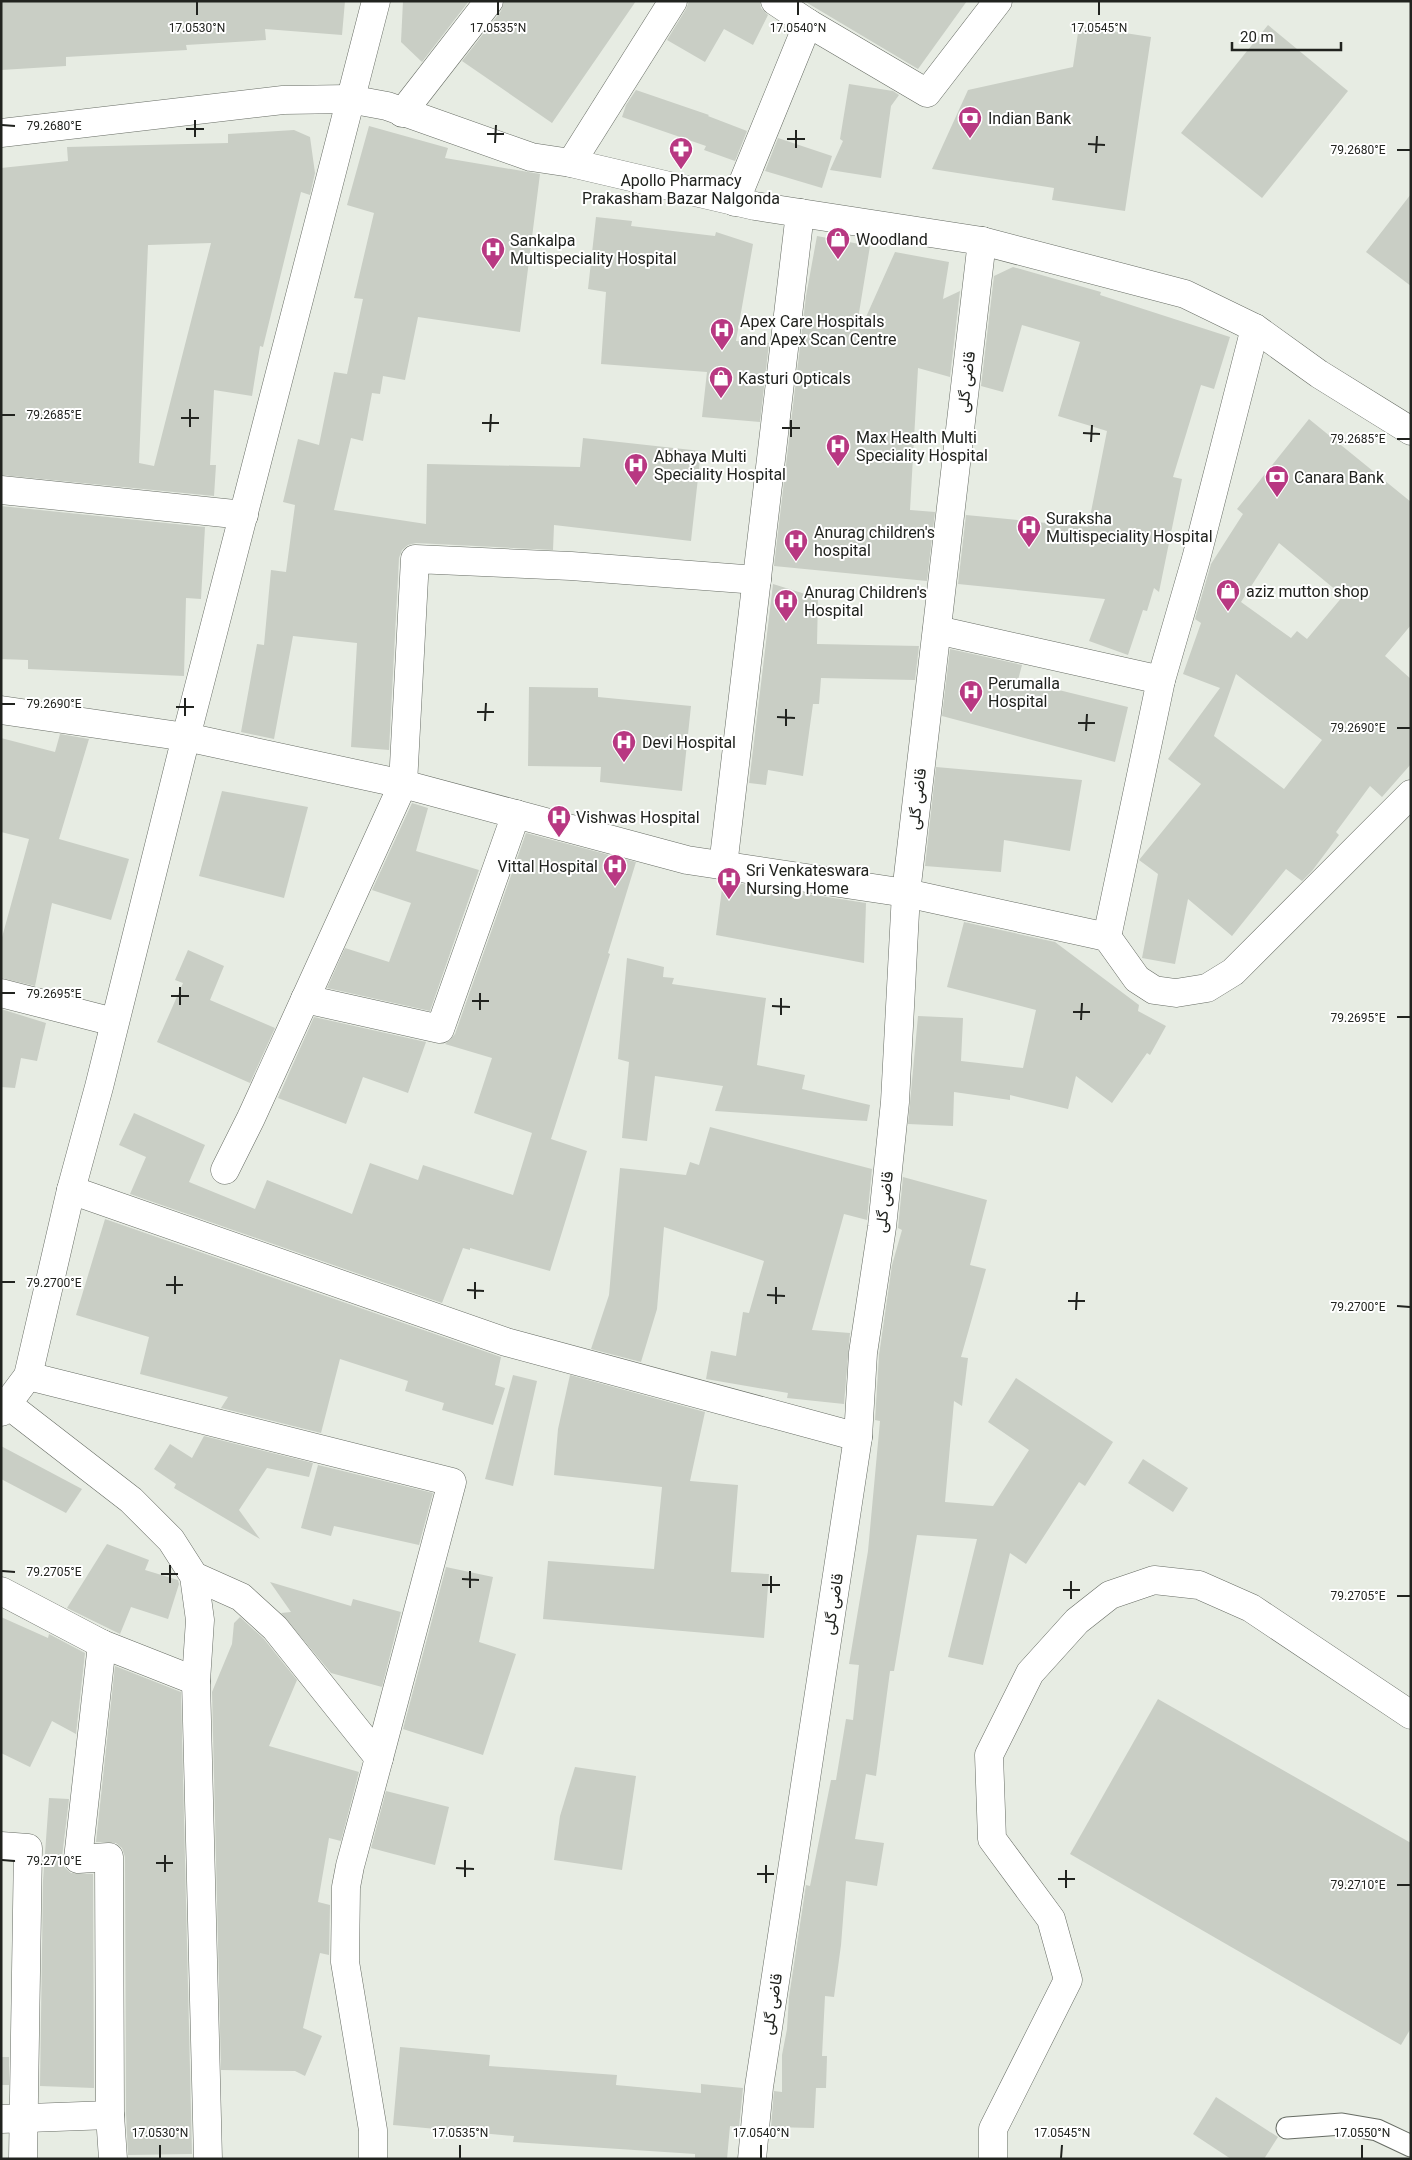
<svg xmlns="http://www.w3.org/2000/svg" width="1412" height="2160" viewBox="0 0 1412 2160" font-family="Roboto,Vazirmatn,sans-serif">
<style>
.building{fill:#c9cec5;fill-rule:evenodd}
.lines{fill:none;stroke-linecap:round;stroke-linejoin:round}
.lane-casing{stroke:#676c64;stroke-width:23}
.street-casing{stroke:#676c64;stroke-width:29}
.secondary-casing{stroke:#676c64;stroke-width:29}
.lane{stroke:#fff;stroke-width:21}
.street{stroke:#fff;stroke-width:28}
.secondary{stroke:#fff;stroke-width:28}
.ticks{fill:none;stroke:#21231f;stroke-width:2}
.labels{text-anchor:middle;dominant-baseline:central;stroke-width:4;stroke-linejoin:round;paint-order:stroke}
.poi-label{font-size:16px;fill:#21231f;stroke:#fff;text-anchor:start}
.street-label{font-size:16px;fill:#21231f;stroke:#fff}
.ticks-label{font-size:12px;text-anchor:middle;fill:#21231f;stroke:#fff;stroke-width:4;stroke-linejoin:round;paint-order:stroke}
</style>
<rect width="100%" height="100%" fill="#e7ece3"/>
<!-- building -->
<g class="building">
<polygon points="1,1 345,1 342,35 265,29 266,40 186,45 187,50 66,57 66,66 1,70"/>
<polygon points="403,1 469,1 422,62 401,42"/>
<polygon points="504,1 636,1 552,123 462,61 501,11"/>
<polygon points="689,1 760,1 761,8 768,15 753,45 724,29 705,62 667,40 686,9"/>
<polygon points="804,1 967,1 918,69"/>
<polygon points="1268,25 1348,91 1262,198 1181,133"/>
<polygon points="1079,26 1151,37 1125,211 1052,200 1054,188 932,169 968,90 1073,67"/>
<polygon points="849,84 893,91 899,95 891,106 881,178 830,170 843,141 840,139"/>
<polygon points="636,90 709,115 708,116 747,131 735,161 704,150 706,146 622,117 626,105"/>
<polygon points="369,126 448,148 445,158 540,174 520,332 418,317 405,380 383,376 380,394 372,393 363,441 351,438 334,510 426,524 427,464 580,467 583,438 701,451 691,541 554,525 553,550 416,543 408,545 402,550 399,558 389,750 351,747 357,643 293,636 274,739 241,732 257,644 264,645 271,570 286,572 295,505 283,502 298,439 319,445 334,372 347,374 363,299 354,298 374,213 347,205"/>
<path d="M 294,130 L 310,137 L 315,173 L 310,195 L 301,192 L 263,347 L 260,346 L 252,396 L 214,390 L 210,465 L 216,465 L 214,496 L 1,475 L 1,168 L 68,161 L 67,147 L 228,143 L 228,134 ZM 211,243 L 154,466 L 139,463 L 148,245 Z"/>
<polygon points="778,138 832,156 822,188 765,171"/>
<polygon points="1411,194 1411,286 1366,252"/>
<polygon points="596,217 632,221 631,226 715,236 716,232 753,244 736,341 769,343 760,422 702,417 707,372 601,364 606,292 588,289"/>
<polygon points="817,236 870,246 857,325 862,326 895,252 949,262 943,299 960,291 950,377 918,368 910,510 935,512 927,581 774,566 806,296"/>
<polygon points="1013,267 1101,292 1100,295 1230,337 1214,389 1201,385 1173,477 1182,479 1159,592 1154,588 1147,611 1143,610 1128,655 1089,641 1105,599 958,584 966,515 1088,527 1107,431 1058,416 1080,342 1022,325 1003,392 981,386 994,276"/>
<path d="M 1309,419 L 1411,502 L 1411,625 L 1385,656 L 1411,679 L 1411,764 L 1382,797 L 1370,786 L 1336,832 L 1339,835 L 1312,871 L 1302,881 L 1286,869 L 1232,936 L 1188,899 L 1175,964 L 1142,958 L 1158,874 L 1139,860 L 1201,784 L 1168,759 L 1220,688 L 1183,674 L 1201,623 L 1195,619 L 1211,564 L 1243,514 L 1237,509 ZM 1279,543 L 1343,596 L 1307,639 L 1297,631 L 1291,638 L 1241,602 ZM 1236,674 L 1322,740 L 1284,789 L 1214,736 Z"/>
<polygon points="1,506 205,527 201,599 186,598 184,676 28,669 28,660 1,659"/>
<polygon points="773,584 818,598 817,644 919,646 915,680 821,678 819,704 813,704 803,776 768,770 766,785 749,783"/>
<polygon points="950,649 1022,665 1018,680 1128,707 1115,762 942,716"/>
<polygon points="529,687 598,688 598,697 691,706 682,791 600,782 601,767 528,766"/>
<polygon points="60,734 89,739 59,839 129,859 111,920 52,903 35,986 1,978 1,941 29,839 1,832 1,738 55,752"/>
<polygon points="936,767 1082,780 1070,851 1004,840 1001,872 925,866"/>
<polygon points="222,791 308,807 284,898 199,876"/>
<polygon points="412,803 428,808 416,851 479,870 430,1011 327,988 345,948 389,962 411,903 372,890"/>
<polygon points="526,833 636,862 608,953 610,954 551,1139 587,1151 550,1271 470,1248 470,1250 463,1248 442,1303 130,1194 146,1157 119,1145 134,1113 205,1145 189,1182 255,1209 267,1180 352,1214 370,1163 418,1180 423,1165 513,1195 532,1133 535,1134 474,1113 492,1058 445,1044 455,1034"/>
<polygon points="723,881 866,903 864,963 716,935"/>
<polygon points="964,922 1055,942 1139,1005 1138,1011 1166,1026 1150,1055 1147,1053 1112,1103 1076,1076 1068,1109 1010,1095 1010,1100 954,1092 953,1126 908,1124 918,1016 963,1018 961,1061 1023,1068 1036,1010 947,987"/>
<polygon points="188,950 224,966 210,1000 275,1028 250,1083 157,1042 183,983 175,980"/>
<polygon points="627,958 664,967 663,977 674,978 672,984 766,998 757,1065 805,1075 802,1089 870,1105 867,1121 715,1111 723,1086 655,1076 647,1141 622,1138 629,1062 618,1059"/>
<polygon points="1,1009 46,1023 37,1061 21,1058 15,1088 1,1087"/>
<polygon points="314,1017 426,1042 408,1093 363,1077 346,1124 278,1098"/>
<polygon points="710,1127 872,1169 867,1220 844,1214 812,1330 850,1333 844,1404 787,1398 788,1393 706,1379 711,1351 736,1356 743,1312 749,1313 764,1261 664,1227 657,1309 641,1362 591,1349 609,1295 620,1168 686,1175 690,1162 699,1165"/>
<polygon points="903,1177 987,1200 970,1265 986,1269 961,1357 968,1358 962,1406 954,1401 945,1502 993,1506 1029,1450 988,1422 1016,1378 1113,1442 1085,1486 1079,1482 1026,1564 1010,1553 983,1665 948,1657 977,1539 917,1535 894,1671 890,1671 876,1776 866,1774 855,1839 884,1843 877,1886 846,1881 841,1945 834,1997 825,1996 822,2056 827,2056 826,2088 816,2088 814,2128 771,2127 774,2091 782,2092 782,2055 787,2029 789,1997 806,1885 810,1886 831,1780 836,1780 846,1719 853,1720 859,1665 849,1664 868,1551 880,1421 875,1420 879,1355 892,1265 902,1230 898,1228"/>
<polygon points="105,1219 501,1357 495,1385 505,1388 493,1425 442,1410 444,1403 405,1391 408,1381 340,1359 321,1433 221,1408 228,1397 140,1374 149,1337 76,1315"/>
<polygon points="513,1375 537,1381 513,1486 485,1479"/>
<polygon points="570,1375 705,1412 690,1481 738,1485 731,1572 769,1574 764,1638 543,1619 548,1561 654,1569 662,1487 554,1475 558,1429"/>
<polygon points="204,1436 313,1463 309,1477 267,1468 239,1510 260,1539 174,1488 176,1484 154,1469 170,1444 192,1458"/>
<polygon points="1,1446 82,1489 66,1513 1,1479"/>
<polygon points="1143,1459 1188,1488 1173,1512 1128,1483"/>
<polygon points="318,1465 433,1493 419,1545 334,1526 331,1536 301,1528"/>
<polygon points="107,1544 149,1560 145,1570 178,1580 179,1584 168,1619 131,1607 120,1634 67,1608"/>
<polygon points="446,1567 493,1577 479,1642 516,1654 483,1755 403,1729"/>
<polygon points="270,1582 351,1606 353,1599 401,1612 382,1687 331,1673 281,1613 291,1612"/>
<polygon points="1,1617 48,1638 49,1634 85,1653 76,1734 52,1721 30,1767 1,1753"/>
<polygon points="240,1617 264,1639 297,1680 269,1746 359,1772 341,1841 329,1838 318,1902 330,1905 329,1955 320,1953 303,2028 322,2036 305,2076 295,2071 221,2070 212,1692 232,1644 234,1623"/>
<polygon points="115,1666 181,1692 192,2154 128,2155 126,2114 125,1857 122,1848 116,1843 96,1842"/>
<polygon points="1158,1699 1411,1843 1411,2028 1401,2045 1070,1854"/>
<polygon points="575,1767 636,1776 622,1870 554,1860 560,1816"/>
<polygon points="386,1791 449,1807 435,1865 371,1848"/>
<polygon points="49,1798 69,1799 62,1857 64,1867 71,1873 93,1874 94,2088 40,2086 43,1881"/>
<polygon points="400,2047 490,2055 489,2066 617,2075 616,2085 701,2093 701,2084 743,2088 739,2127 730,2126 727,2159 695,2159 695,2154 513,2142 514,2136 393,2125"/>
<rect x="1" y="2057" width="8" height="28"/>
<polygon points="1216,2097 1278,2137 1264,2159 1231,2159 1193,2134"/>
</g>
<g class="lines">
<!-- lane casing -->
<g class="lane-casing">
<polyline id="lane" points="1287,2128 1342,2124 1377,2130 1411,2146"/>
</g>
<!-- street casing -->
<g class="street-casing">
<g id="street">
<polyline points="775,1 808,23"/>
<polyline points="402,113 489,1"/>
<polyline points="571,163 673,1"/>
<polyline points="735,202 808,23 927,93 998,1"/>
<polyline points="1,490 244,515"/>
<polyline points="937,630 1161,680"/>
<polyline points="1,710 186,737 403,784 687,860 906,893 1107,937 1161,680 1196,559 1255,328"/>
<polyline points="723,866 800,213"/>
<polyline points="1107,937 1137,979 1154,990 1176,993 1207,988 1233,972 1411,794"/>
<polyline points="1,993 114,1022"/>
<polyline points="305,999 440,1029 516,814"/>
<polyline points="225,1170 251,1118 403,784 415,559 571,566 757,580"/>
<polyline points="71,1190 506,1342 858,1437"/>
<polyline points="28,1376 452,1482 379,1758 275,1628 241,1597 194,1576"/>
<polyline points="7,1404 131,1500 171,1540 194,1576 200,1620 196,1681 208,2159"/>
<polyline points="1,1412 28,1376 71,1190 99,1087 186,737 376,1"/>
<polyline points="1,1591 102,1644 196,1681"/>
<polyline points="102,1644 78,1859 109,1857 110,2115 113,2159"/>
<polyline points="1,1846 28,1848 23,2159"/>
<polyline points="1,2119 110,2115"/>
<polyline points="373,2159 373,2130 345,1962 346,1887 350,1866 379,1758"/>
<polyline points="752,2159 759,2087 858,1437 863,1353 882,1227 895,1102 906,893 982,241"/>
<polyline points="993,2159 993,2129 1068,1980 1051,1919 992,1839 989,1755 1030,1673 1077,1621 1110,1595 1154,1580 1199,1585 1251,1608 1411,1715"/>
</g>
</g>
<!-- secondary casing -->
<g class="secondary-casing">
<polyline id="secondary" points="1,133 283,100 349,99 387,106 531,157 571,163 755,206 982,241 1185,294 1255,328 1319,374 1411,431"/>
</g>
<!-- lane -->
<use href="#lane" class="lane"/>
<!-- street -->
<use href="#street" class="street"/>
<!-- secondary -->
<use href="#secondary" class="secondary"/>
</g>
<!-- ticks -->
<path class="ticks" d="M 197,15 L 197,2M 498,15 L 498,2M 798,15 L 798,2M 1099,15 L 1099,2M 2,125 L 15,126M 186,129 L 204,129M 487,134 L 504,134M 195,137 L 195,120M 787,139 L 805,139M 495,143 L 496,125M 1088,144 L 1105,145M 796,148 L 796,130M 1397,150 L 1410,150M 1096,153 L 1097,136M 2,415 L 15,415M 181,418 L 199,418M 482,423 L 499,423M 190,427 L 190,409M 782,428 L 800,428M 490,432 L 491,414M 1083,433 L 1100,434M 791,437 L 791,420M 1397,439 L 1410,439M 1091,442 L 1092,425M 2,704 L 15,704M 176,707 L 194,707M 477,712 L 494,712M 185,716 L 185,698M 777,717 L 795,718M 485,721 L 486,703M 1078,723 L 1095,723M 786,726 L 786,709M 1397,728 L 1410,728M 1086,731 L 1087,714M 2,993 L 15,993M 171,996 L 189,996M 472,1001 L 489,1001M 180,1005 L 180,987M 772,1006 L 790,1007M 480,1010 L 480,993M 1073,1012 L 1090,1012M 781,1015 L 781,998M 1397,1017 L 1410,1017M 1081,1020 L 1082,1003M 2,1282 L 15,1282M 166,1285 L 183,1285M 467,1290 L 484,1291M 175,1294 L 175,1276M 767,1295 L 785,1296M 475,1299 L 475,1282M 1068,1301 L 1085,1301M 776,1304 L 776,1287M 1397,1306 L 1410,1307M 1076,1310 L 1077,1292M 2,1571 L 15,1572M 161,1574 L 178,1574M 462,1579 L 479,1580M 170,1583 L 170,1565M 762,1585 L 780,1585M 470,1588 L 470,1571M 1063,1590 L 1080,1590M 771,1593 L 771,1576M 1397,1596 L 1410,1596M 1071,1599 L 1071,1581M 2,1860 L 15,1861M 156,1863 L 173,1863M 456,1868 L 474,1869M 165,1872 L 165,1855M 757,1874 L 774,1874M 465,1877 L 465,1860M 1058,1879 L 1075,1879M 766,1883 L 766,1865M 1397,1885 L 1410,1885M 1066,1888 L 1066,1870M 160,2158 L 160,2145M 460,2158 L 460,2145M 761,2158 L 761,2145M 1061,2158 L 1062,2145M 1362,2158 L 1362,2145"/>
<!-- icons -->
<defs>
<g id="bank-pin" transform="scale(1.25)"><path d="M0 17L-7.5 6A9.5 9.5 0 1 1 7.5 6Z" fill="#b83882" stroke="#fff"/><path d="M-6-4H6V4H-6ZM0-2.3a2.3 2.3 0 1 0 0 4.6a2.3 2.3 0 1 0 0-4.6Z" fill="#fff"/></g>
<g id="pharmacy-pin" transform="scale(1.25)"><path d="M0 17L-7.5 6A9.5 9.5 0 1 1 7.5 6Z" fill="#b83882" stroke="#fff"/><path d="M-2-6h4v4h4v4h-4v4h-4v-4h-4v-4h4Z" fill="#fff"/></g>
<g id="shop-pin" transform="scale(1.25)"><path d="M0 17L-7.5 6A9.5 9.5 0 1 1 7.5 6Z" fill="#b83882" stroke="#fff"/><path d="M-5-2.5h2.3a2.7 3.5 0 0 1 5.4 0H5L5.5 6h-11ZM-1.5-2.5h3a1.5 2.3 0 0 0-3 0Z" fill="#fff"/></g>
<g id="hospital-pin" transform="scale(1.25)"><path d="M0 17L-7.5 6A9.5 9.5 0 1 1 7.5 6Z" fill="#b83882" stroke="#fff"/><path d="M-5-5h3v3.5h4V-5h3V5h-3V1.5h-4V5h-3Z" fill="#fff"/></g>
</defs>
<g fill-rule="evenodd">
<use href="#bank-pin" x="970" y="118"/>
<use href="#pharmacy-pin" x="681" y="149"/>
<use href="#shop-pin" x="838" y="239"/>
<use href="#hospital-pin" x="493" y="249"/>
<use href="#hospital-pin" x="722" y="330"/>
<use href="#shop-pin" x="721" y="378"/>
<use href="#hospital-pin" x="838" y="446"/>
<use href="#hospital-pin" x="636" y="465"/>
<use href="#bank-pin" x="1277" y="477"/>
<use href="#hospital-pin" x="1029" y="527"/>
<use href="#hospital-pin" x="796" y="541"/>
<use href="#shop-pin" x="1228" y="591"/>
<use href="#hospital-pin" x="786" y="601"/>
<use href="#hospital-pin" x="971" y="692"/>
<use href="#hospital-pin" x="624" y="742"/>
<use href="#hospital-pin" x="559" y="817"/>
<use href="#hospital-pin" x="615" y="866"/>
<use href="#hospital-pin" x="729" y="879"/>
</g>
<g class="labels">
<!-- poi labels -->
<g class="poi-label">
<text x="988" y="118">Indian Bank</text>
<text x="681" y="180" text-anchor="middle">Apollo Pharmacy<tspan x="681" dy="18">Prakasham Bazar Nalgonda</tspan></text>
<text x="856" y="239">Woodland</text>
<text x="510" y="240">Sankalpa<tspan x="510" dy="18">Multispeciality Hospital</tspan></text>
<text x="740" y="321">Apex Care Hospitals<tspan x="740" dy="18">and Apex Scan Centre</tspan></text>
<text x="738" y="378">Kasturi Opticals</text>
<text x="856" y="437">Max Health Multi<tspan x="856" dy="18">Speciality Hospital</tspan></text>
<text x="654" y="456">Abhaya Multi<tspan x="654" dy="18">Speciality Hospital</tspan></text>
<text x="1294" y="477">Canara Bank</text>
<text x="1046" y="518">Suraksha<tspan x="1046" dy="18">Multispeciality Hospital</tspan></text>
<text x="814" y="532">Anurag children's<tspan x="814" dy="18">hospital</tspan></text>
<text x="1246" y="591">aziz mutton shop</text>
<text x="804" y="592">Anurag Children's<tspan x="804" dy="18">Hospital</tspan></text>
<text x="988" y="683">Perumalla<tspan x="988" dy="18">Hospital</tspan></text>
<text x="642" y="742">Devi Hospital</text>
<text x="576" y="817">Vishwas Hospital</text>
<text x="598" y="866" text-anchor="end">Vittal Hospital</text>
<text x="746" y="870">Sri Venkateswara<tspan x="746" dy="18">Nursing Home</tspan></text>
</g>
<!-- street labels -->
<g class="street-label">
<text transform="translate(966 382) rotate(-83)">قاضی گلی</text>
<text transform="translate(917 799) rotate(-83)">قاضی گلی</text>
<text transform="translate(884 1202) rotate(-83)">قاضی گلی</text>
<text transform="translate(833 1604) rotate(-81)">قاضی گلی</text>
<text transform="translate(772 2004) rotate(-81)">قاضی گلی</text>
</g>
</g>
<g class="ticks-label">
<text x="197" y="32">17.0530°N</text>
<text x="498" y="32">17.0535°N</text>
<text x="798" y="32">17.0540°N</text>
<text x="1099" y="32">17.0545°N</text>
<text x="54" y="130">79.2680°E</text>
<text x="1358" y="154">79.2680°E</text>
<text x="54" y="419">79.2685°E</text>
<text x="1358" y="443">79.2685°E</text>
<text x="54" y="708">79.2690°E</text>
<text x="1358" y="732">79.2690°E</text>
<text x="54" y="998">79.2695°E</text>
<text x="1358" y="1022">79.2695°E</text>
<text x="54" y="1287">79.2700°E</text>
<text x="1358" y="1311">79.2700°E</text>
<text x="54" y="1576">79.2705°E</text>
<text x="1358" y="1600">79.2705°E</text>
<text x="54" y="1865">79.2710°E</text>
<text x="1358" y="1889">79.2710°E</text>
<text x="160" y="2137">17.0530°N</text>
<text x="460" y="2137">17.0535°N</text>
<text x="761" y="2137">17.0540°N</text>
<text x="1062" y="2137">17.0545°N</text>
<text x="1362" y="2137">17.0550°N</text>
</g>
<!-- border -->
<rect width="1412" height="2160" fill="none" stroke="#21231f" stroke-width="5"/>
<!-- scale -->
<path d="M1232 42v8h109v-8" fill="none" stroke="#21231f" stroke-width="2.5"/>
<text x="1240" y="42" font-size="15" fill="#21231f" stroke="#ffffff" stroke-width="4" paint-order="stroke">20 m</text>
</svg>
